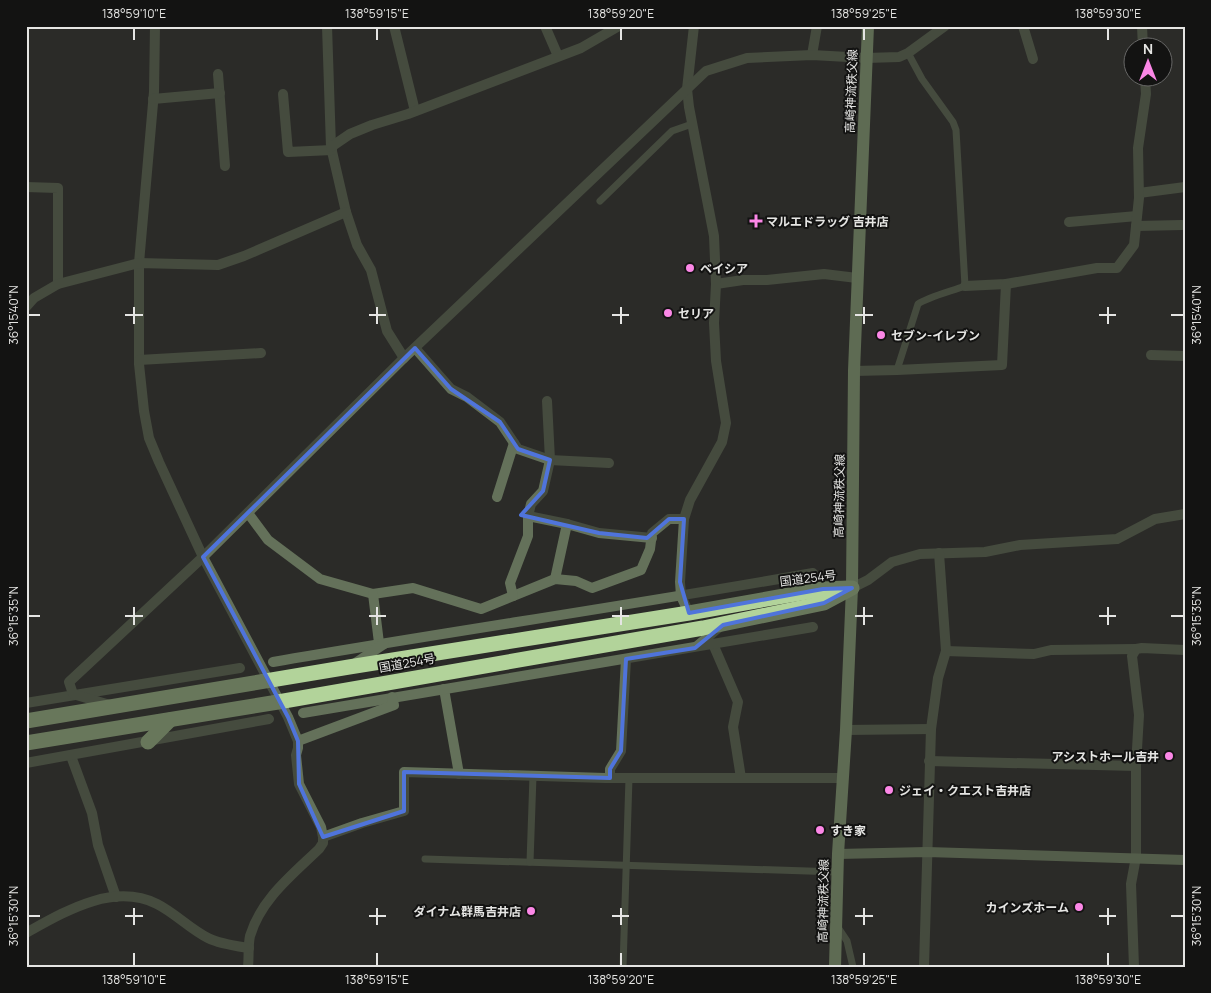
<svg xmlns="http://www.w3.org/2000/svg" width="1211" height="993" viewBox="0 0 1211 993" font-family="Manrope,'Noto Sans JP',sans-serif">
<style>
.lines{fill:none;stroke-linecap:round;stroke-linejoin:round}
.lane{stroke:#64715a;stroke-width:7}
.street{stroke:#64715a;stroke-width:10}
.secondary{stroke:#849974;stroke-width:10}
.primary{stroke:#9cb888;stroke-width:12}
.highway{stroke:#b2d39a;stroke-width:15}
.marked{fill:none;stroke:#4f74db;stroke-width:4;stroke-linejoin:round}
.ticks{fill:none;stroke:#e5e5e3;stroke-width:2}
.poi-dot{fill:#fb87e6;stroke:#131312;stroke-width:2}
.labels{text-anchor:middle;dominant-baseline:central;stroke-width:4;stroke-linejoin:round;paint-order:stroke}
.street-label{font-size:12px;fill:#e5e5e3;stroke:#131312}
.poi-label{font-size:12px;font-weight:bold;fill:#e5e5e3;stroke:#131312;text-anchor:start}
.neatline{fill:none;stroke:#e5e5e3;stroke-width:2}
.ticks-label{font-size:12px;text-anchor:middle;fill:#e5e5e3}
</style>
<rect width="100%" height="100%" fill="#2b2b28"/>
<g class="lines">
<!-- lane -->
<g class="lane">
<polyline points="600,201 672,131 692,124"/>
<path d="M 897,370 L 918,304 C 928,297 952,291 965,286 L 956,130 L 953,122 L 922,79 L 908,53"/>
<polyline points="425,859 838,872"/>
<polyline points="530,862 533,776"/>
<polyline points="837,926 847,941 853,967"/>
<polyline points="623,967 629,778"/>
</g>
<!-- street -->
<g class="street">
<path d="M 155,26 L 154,92 L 139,263 L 139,364 L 144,411 L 149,438 L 159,462 L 203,557 L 288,717 L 298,741 L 298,748 L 296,755 L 299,784 L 321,827 L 323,837 L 323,843 L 319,849 C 292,875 261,899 250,936 C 248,945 249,957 248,967"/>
<polyline points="327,26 331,147 346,212 357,245 371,270 387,331 404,358"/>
<polyline points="394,26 415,111"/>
<polyline points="545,26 558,56"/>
<polyline points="1023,26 1033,59"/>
<polyline points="1142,26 1143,48"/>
<polyline points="812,55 817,26"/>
<polyline points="218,74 225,166"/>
<polyline points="283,94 288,152 332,150"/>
<polyline points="153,99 220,93"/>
<polyline points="331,147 350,134 372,125 408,114 581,48 619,26"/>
<polyline points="26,187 58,188 58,284"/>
<polyline points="1139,193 1185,187"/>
<polyline points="1069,222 1137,216"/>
<polyline points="1136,226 1182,225"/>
<polyline points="716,284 743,280 767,280 824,274 857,278"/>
<polyline points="965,286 1006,284 1097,268 1117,268 1134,245 1139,198 1138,148 1146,94 1145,78"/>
<polyline points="26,307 34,298 58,284 139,263 218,265 244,256 346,212"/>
<polyline points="415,348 451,389 467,397 500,422 518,449 550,460 609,463"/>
<polyline points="1151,355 1185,356"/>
<polyline points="139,360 261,353"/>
<polyline points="854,371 897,370 1002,365 1006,284"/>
<polyline points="497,497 514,443"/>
<polyline points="248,513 268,540 320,579 373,594 413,588 481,609 555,579 576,581 592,588 641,570 650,549 652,533 669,519 684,519"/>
<polyline points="528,516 567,524 599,533 652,538"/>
<polyline points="555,579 567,524"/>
<polyline points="852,588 868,580 892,562 920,554 985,552 1020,545 1117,539 1155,519 1185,514"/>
<polyline points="373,594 379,643"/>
<polyline points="513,596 510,583 528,536 528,516 531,504 543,491 550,460 547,401"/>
<polyline points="689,613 681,596 680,582 684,519 690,500 722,442 726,423 716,361 714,323 716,284 714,236 689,107 687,89 694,26"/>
<polyline points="713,644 738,702 733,727 741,778"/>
<polyline points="697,646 722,625"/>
<polyline points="946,651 1034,654 1051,650 1136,649"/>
<path d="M 273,662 C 453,631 633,605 813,573"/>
<polyline points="354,664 384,644"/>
<polyline points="444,689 459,774"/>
<polyline points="26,703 240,668"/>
<polyline points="110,705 73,694 69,682 203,557 404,358 706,71 747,58 812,55 866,58 899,57 908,53 945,26"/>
<polyline points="303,713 813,627"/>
<polyline points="846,730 931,729"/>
<polyline points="298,741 394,705 392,697"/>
<polyline points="71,756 92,813 98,845 116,897"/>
<polyline points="929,761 1136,766"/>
<polyline points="26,763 269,719"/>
<polyline points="610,778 610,769 621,751 626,659"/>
<polyline points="323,837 362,823 404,811 404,772 605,778 842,778"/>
<path d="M 26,933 C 64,912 113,882 157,904 C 175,913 190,929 208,938 C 220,944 236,946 249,948"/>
<polyline points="924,967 931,729 938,678 946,651 939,553"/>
<polyline points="1134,967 1131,884 1136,857 1136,766 1139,715 1132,656 1136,649 1142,648 1185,650"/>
</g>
<!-- secondary -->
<polyline class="secondary" points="838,854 927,852 1185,860"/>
<!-- primary -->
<polyline class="primary" points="835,967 838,854 846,730 852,588 854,371 868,26"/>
<!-- highway -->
<g class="highway">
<polyline points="26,721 349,667 689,613 823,589 849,588"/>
<polyline points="148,742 170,720"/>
<polyline points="26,743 278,702 703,628 824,603 852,588"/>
</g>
</g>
<!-- marked area -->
<path d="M0 0H1211V993H0ZM 415,348 L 451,389 L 500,422 L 518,449 L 550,460 L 543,491 L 521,515 L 599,533 L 647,538 L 669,519 L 684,519 L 680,582 L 689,613 L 823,589 L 852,588 L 824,603 L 723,625 L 695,648 L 626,659 L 621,751 L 610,769 L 610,778 L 404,772 L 404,811 L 323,837 L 299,784 L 298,741 L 288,717 L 203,557 Z" fill="#2b2b28" fill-opacity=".55" fill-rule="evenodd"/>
<path class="marked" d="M 415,348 L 451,389 L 500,422 L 518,449 L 550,460 L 543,491 L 521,515 L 599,533 L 647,538 L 669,519 L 684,519 L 680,582 L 689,613 L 823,589 L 852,588 L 824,603 L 723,625 L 695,648 L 626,659 L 621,751 L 610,769 L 610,778 L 404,772 L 404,811 L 323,837 L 299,784 L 298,741 L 288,717 L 203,557 Z"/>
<!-- ticks -->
<path class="ticks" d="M 134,28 L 134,40M 377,28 L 377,40M 621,28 L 621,40M 864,28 L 864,40M 1108,28 L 1108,40M 134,307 L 134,324M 377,307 L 377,324M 621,307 L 621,324M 864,307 L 864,324M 1108,307 L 1108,324M 28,315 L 40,315M 125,315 L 143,315M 369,315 L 386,315M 612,315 L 629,315M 855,315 L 873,315M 1099,315 L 1116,315M 1171,315 L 1184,315M 134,607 L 134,625M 377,607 L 377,625M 621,607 L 621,625M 864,607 L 864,625M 1108,607 L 1108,625M 28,616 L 40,616M 125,616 L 143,616M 369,616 L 386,616M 612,616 L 629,616M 855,616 L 873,616M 1099,616 L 1116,616M 1171,616 L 1184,616M 134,908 L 134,925M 377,908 L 377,925M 621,908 L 621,925M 864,908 L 864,925M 1108,908 L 1108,925M 28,916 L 40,916M 125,916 L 143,916M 369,916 L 386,916M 612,916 L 629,916M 855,916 L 873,916M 1099,916 L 1116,916M 1171,916 L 1184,916M 134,953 L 134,966M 377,953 L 377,966M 621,953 L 621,966M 864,953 L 864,966M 1108,953 L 1108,966"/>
<!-- markers -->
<g class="poi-dot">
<path d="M753.5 213.5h5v5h5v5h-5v5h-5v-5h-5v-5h5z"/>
<circle cx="690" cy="268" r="5"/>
<circle cx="668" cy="313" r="5"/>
<circle cx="881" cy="335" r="5"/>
<circle cx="1169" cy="756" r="5"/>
<circle cx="889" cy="790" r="5"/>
<circle cx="820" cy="830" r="5"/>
<circle cx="1079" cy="907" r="5"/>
<circle cx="531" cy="911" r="5"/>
</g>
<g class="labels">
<!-- street labels -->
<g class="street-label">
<text transform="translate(851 91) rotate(-88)">高崎神流秩父線</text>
<text transform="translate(839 496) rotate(-89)">高崎神流秩父線</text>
<text transform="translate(808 578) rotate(-7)">国道254号</text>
<text transform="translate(407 663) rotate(-10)">国道254号</text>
<text transform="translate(823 901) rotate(-89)">高崎神流秩父線</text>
</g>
<!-- poi labels -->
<g class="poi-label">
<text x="766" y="221">マルエドラッグ 吉井店</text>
<text x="700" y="268">ベイシア</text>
<text x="678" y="313">セリア</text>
<text x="891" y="335">セブン-イレブン</text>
<text x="1159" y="756" text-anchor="end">アシストホール吉井</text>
<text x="899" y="790">ジェイ・クエスト吉井店</text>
<text x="830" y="830">すき家</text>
<text x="1069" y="907" text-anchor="end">カインズホーム</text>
<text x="521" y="911" text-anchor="end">ダイナム群馬吉井店</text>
</g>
</g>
<!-- border -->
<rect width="1211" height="993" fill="none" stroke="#131312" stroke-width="55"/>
<!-- north arrow -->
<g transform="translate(1148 62)"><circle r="24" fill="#131312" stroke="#676766"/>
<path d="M0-4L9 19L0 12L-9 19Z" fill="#fb87e6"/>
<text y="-8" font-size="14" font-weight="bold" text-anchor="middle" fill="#e5e5e3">N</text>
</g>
<rect x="28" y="28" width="1156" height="938" class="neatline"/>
<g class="ticks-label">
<text x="134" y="18">138°59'10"E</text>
<text x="377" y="18">138°59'15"E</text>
<text x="621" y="18">138°59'20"E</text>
<text x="864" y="18">138°59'25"E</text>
<text x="1108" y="18">138°59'30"E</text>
<text transform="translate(14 315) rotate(-90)" y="4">36°15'40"N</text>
<text transform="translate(1197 315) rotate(-90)" y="4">36°15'40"N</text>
<text transform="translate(14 616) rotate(-90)" y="4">36°15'35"N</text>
<text transform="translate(1197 616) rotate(-90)" y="4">36°15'35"N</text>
<text transform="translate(14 916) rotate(-90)" y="4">36°15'30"N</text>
<text transform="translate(1197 916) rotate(-90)" y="4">36°15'30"N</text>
<text x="134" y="984">138°59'10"E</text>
<text x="377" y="984">138°59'15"E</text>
<text x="621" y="984">138°59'20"E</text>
<text x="864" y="984">138°59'25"E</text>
<text x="1108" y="984">138°59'30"E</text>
</g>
</svg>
